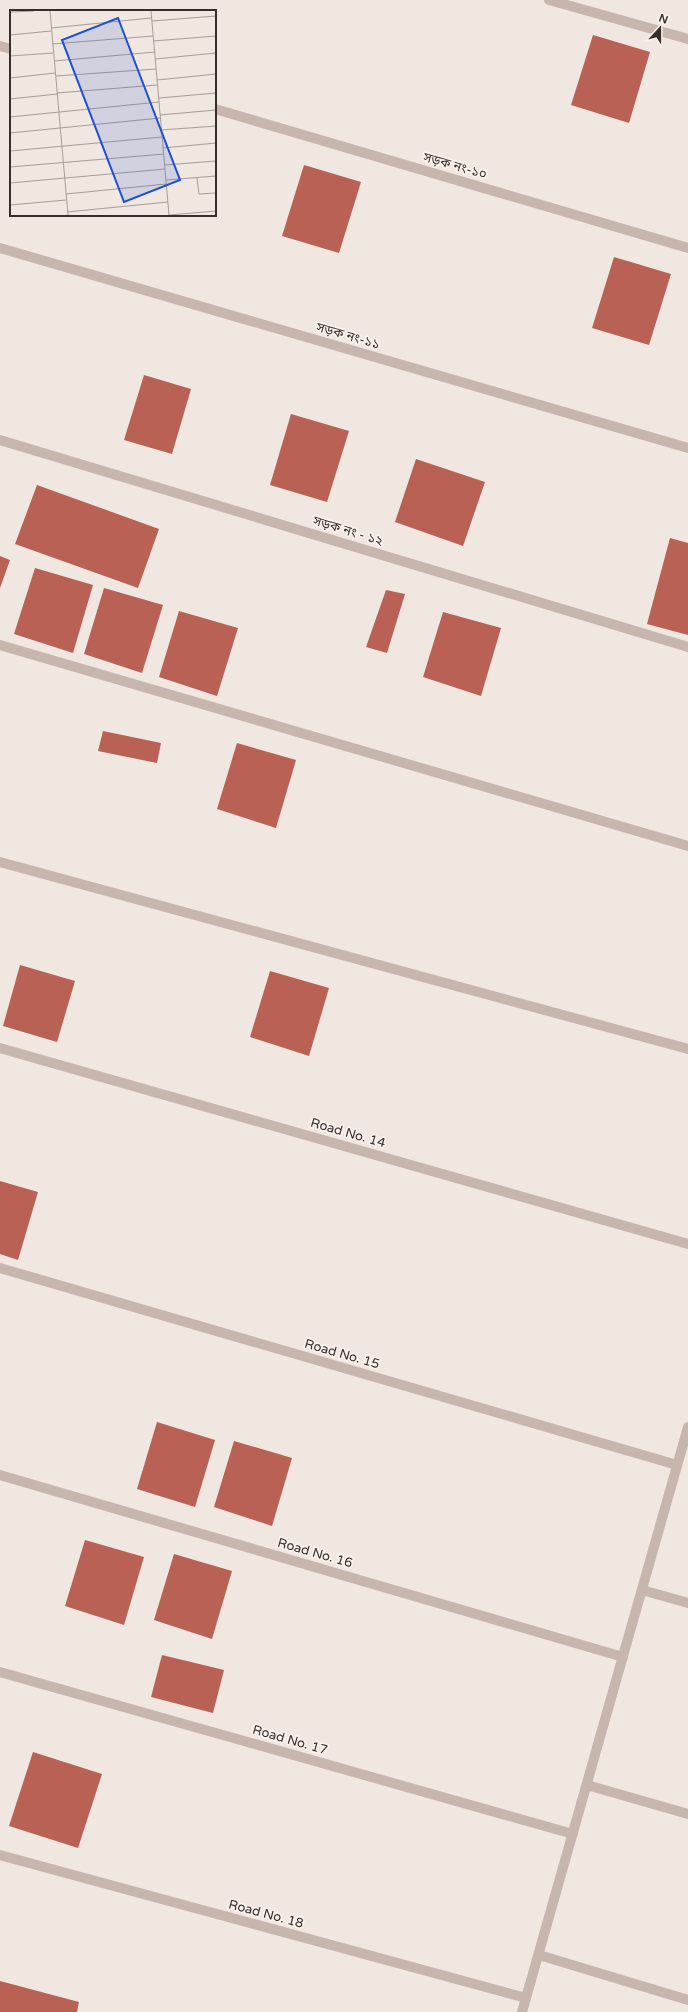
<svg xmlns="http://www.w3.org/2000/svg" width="688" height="2012" viewBox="0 0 688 2012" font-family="'Varela Round','Noto Sans Bengali',sans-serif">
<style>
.building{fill:#b96155}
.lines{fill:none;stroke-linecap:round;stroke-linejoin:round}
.minor{stroke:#c7b6ad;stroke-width:10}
.tertiary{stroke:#c7b6ad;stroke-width:10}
.labels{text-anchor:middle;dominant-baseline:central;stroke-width:3.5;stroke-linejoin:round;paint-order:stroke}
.street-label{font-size:13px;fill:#372d2b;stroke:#f8f1ec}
.inset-road{fill:none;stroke:#a69d98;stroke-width:1}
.view{fill:#1d4ed8;fill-opacity:0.15;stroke:#1d4ed8;stroke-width:2}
.inset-edge{fill:none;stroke:#372d2b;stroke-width:2}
</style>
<rect width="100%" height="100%" fill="#f0e7e0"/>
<!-- building -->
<g class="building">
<polygon points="593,35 650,52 629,123 571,105"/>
<polygon points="304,165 361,182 339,253 282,236"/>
<polygon points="614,257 671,274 649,345 592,328"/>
<polygon points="144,375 191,389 172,454 124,440"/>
<polygon points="291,414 349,431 327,502 270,485"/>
<polygon points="416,459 485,482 463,546 395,522"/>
<polygon points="37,485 159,529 138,588 15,544"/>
<polygon points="670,538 688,543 688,635 647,624"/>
<polygon points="0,556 10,560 0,588"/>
<polygon points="35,568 93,585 73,653 14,634"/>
<polygon points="104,588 163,605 142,673 84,654"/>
<polygon points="386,590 405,594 387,653 366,647"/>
<polygon points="179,611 238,628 217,696 159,677"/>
<polygon points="443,612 501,628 481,696 423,677"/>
<polygon points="103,731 161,743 157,763 98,751"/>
<polygon points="237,743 296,760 276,828 217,809"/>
<polygon points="20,965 75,981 57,1042 3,1026"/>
<polygon points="270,971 329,988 309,1056 250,1037"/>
<polygon points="0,1181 38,1192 18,1260 0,1254"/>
<polygon points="157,1422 215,1440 195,1507 137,1489"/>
<polygon points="234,1441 292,1458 272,1526 214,1507"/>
<polygon points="85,1540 144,1557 124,1625 65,1606"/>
<polygon points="174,1554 232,1571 212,1639 154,1620"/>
<polygon points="162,1655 224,1670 213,1713 151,1697"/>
<polygon points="33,1752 102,1774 78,1848 9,1826"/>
<polygon points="0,1981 79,2002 77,2012 0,2012"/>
</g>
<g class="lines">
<!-- minor -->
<g class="minor">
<polyline points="549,0 688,39"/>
<polyline points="0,46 11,49"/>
<polyline points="215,109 688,248"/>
<polyline points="0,248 688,448"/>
<polyline points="0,440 688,647"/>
<polyline points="0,645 688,846"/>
<polyline points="0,862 688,1049"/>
<polyline points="0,1048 688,1244"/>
<polyline points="0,1268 677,1465"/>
<polyline points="0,1475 623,1657"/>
<polyline points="642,1590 688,1603"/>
<polyline points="0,1672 573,1834"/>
<polyline points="587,1785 688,1814"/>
<polyline points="0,1855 526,1998"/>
<polyline points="539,1955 688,2000"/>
</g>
<!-- tertiary -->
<polyline class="tertiary" points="522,2012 688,1427"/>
</g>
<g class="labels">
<!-- street labels -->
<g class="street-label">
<text transform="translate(455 166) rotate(16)">সড়ক নং-১০</text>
<text transform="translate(348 336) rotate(16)">সড়ক নং-১১</text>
<text transform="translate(348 531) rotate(17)">সড়ক নং - ১২</text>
<text transform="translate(348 1133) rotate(16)">Road No. 14</text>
<text transform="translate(342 1354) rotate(16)">Road No. 15</text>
<text transform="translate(315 1553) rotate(16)">Road No. 16</text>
<text transform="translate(290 1740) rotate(16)">Road No. 17</text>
<text transform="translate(266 1914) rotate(15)">Road No. 18</text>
</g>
</g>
<!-- overview -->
<g transform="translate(10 10)">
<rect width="206" height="206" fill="#f0e7e0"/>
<path class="inset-road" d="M 40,1 L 58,205M 141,1 L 159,205M 0,2 L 24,1M 142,11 L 206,6M 41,18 L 141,8M 0,25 L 41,21M 143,31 L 206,26M 42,34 L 143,26M 0,46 L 43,43M 145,49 L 206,43M 44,51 L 145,42M 46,66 L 146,59M 0,68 L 45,63M 147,70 L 206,64M 47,83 L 147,75M 149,88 L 206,83M 0,89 L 47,84M 150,105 L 206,100M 0,107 L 149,92M 151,120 L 206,116M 0,123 L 150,108M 153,138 L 206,133M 0,141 L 152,127M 155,155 L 206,151M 0,157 L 154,144M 187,168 L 189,184 L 206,183M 156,170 L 206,166M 0,173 L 155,159M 56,184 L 156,174M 0,195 L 56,190M 57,202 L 158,192M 159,205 L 206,201"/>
<path class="view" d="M 108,8 L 170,170 L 114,192 L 52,30 Z"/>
<rect width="206" height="206" class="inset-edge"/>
</g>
<!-- north arrow -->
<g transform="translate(660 28) rotate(21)" stroke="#f8f1ec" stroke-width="3" paint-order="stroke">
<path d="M0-3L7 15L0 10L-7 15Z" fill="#372d2b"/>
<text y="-6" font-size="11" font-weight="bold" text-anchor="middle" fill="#372d2b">N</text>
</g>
</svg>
